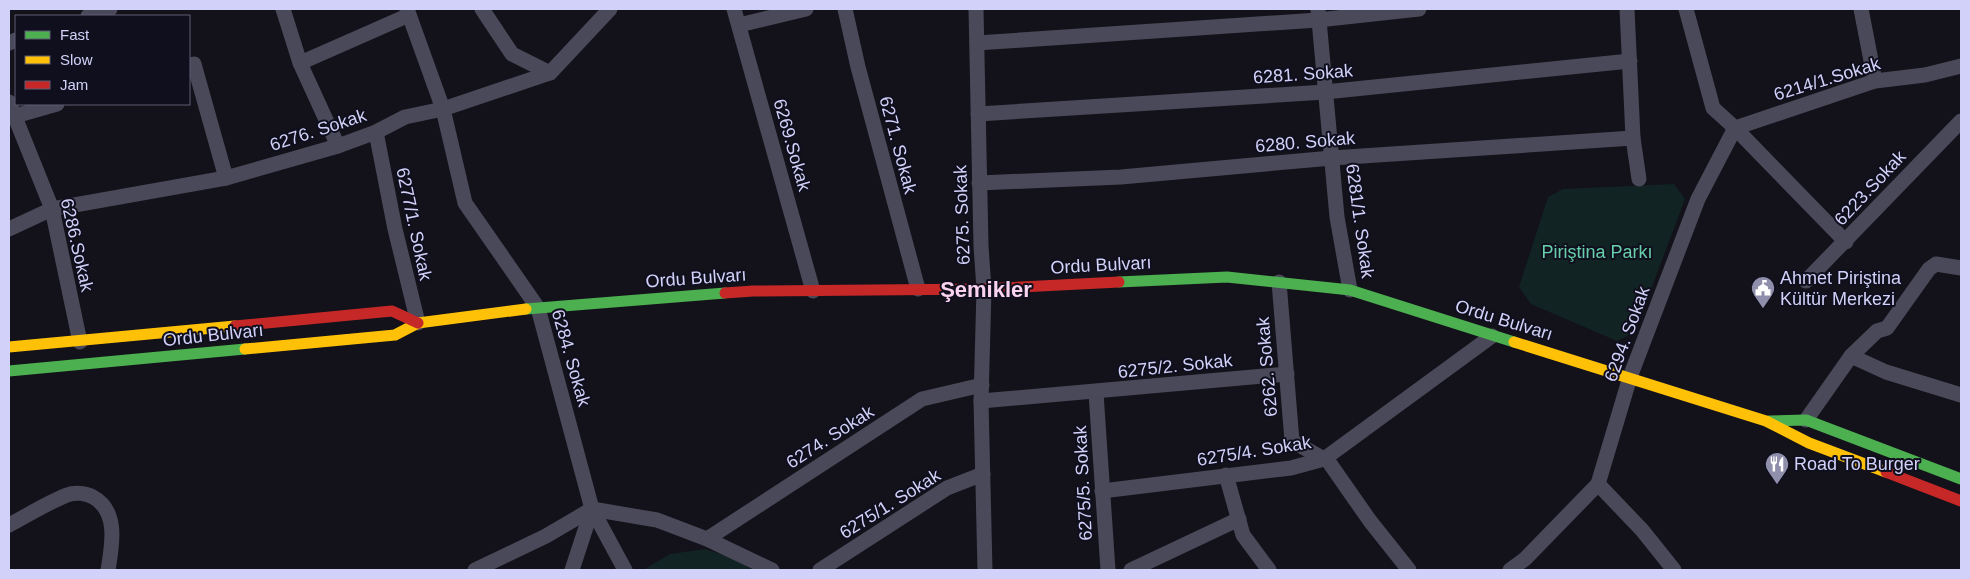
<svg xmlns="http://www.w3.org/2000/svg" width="1970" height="579" viewBox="0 0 1970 579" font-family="Helvetica,sans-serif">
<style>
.green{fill:#122323}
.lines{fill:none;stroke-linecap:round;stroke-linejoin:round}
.street{stroke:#494959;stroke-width:15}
.fast{stroke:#4caf50;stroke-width:11}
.slow{stroke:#ffc107;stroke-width:11}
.jam{stroke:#c62828;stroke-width:11}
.labels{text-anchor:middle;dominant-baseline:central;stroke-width:4;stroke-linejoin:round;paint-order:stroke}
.street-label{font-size:18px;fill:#d2d1f9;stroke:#100f1d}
.park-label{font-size:18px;fill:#67cfab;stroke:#100f1d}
.poi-label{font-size:18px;fill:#d2d1f9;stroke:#100f1d;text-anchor:start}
.district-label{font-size:22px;font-weight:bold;fill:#f9d3ef;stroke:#100f1d}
</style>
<rect width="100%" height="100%" fill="#13121a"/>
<!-- green -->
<g class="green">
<polygon points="1674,184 1685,199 1635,332 1617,341 1531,304 1519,287 1548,197 1563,189"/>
<polygon points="705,549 727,556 753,570 643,570 670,554"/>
</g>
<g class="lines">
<!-- street -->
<g class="street">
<polyline points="283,9 300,63 338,146"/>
<polyline points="407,9 443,109 465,203 538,308 592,509 625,570"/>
<polyline points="482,9 512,54 550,73"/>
<polyline points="734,9 813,291"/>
<polyline points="845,9 858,67 918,289"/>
<polyline points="976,9 981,246 984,289 981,401 985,570"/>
<polyline points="1318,9 1337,217 1350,290"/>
<polyline points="1627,9 1633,138 1639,179"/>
<polyline points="1861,9 1875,81"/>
<polyline points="88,16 110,9"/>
<polyline points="739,25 806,9"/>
<polyline points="9,43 16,40"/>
<polyline points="977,43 1318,20 1419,9"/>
<polyline points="300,63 409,15"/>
<polyline points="189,65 194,64 226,178"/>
<polyline points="9,102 52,209 80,342"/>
<polyline points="978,114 1325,92 1630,61"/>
<polyline points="15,116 57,104"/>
<polyline points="376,132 395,229 418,323"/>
<polyline points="979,183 1121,177 1332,158 1633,138"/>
<polyline points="9,229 52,209 226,178 338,146 376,132 405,117 443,109 550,73 610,9"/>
<polyline points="1846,242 1735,128 1875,81 1925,75 1961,66"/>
<polyline points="1806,281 1961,121"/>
<polyline points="1279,282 1292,441 1324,459"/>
<polyline points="1851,356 1877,331 1887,328 1929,269 1936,264 1961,268"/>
<polyline points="1096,393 1108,570"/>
<polyline points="981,401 1287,374"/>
<polyline points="1806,420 1851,356 1886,372 1961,395"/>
<polyline points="1326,458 1370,521 1409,570"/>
<polyline points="1226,475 1243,535 1269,570"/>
<polyline points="1598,484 1642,530 1674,570"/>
<polyline points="1102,491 1291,468 1324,459 1492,336"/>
<polyline points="592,509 657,520 707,539 772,570"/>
<path d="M 9,525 C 28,515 47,503 67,495 C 75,492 86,493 93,497 C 119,511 112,546 108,570"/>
<polyline points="707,539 922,399 982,385"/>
<polyline points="475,570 546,536 592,509"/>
<polyline points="572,570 592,509"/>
<polyline points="820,570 947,488 983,474"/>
<polyline points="1131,570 1239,519"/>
<polyline points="1510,570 1525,559 1598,484 1630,377 1698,199 1735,128 1713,108 1686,9"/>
</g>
<!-- fast -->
<g class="fast">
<polyline points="1119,282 1227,277 1350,290 1514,342"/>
<polyline points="526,309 725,293"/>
<polyline points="9,371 245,349"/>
<polyline points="1769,421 1806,420 1961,479"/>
</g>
<!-- slow -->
<g class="slow">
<polyline points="1514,342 1766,421 1809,443 1886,472"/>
<polyline points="9,347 235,326"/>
<polyline points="245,349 395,335 418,323 526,309"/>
</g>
<!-- jam -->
<g class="jam">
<polyline points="725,293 753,291 984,289 1119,282"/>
<polyline points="235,326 392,311 418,323"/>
<polyline points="1886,472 1961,501"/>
</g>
</g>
<!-- icons -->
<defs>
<g id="civic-pin" transform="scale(1.25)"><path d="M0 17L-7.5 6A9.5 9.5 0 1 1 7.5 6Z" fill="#8f8eab" stroke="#100f1d"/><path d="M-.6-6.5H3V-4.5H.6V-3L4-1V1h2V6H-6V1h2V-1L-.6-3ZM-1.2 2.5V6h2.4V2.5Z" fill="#fff"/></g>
<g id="restaurant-pin" transform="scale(1.25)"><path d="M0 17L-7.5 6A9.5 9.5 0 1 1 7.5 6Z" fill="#8f8eab" stroke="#100f1d"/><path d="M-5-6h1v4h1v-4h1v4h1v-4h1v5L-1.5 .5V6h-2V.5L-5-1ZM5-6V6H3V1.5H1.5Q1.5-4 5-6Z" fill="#fff"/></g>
</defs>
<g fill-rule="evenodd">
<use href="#civic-pin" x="1763" y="288"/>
<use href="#restaurant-pin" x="1777" y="464"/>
</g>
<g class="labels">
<!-- street labels -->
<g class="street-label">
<text transform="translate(1303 74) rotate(-4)">6281. Sokak</text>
<text transform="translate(1827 79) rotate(-17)">6214/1.Sokak</text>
<text transform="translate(318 130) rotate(-18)">6276. Sokak</text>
<text transform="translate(1305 142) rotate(-5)">6280. Sokak</text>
<text transform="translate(792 145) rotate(74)">6269.Sokak</text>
<text transform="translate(898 145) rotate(75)">6271. Sokak</text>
<text transform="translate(1870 188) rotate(-47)">6223.Sokak</text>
<text transform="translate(962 215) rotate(-92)">6275. Sokak</text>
<text transform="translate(1360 221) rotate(82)">6281/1. Sokak</text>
<text transform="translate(414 224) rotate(78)">6277/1. Sokak</text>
<text transform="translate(77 245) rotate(77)">6286.Sokak</text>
<text transform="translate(1101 265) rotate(-3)">Ordu Bulvarı</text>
<text transform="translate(696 278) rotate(-4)">Ordu Bulvarı</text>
<text transform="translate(1504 320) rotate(17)">Ordu Bulvarı</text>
<text transform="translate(1627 334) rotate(-70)">6294. Sokak</text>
<text transform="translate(213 335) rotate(-6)">Ordu Bulvarı</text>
<text transform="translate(571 358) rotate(74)">6284. Sokak</text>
<text transform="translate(1175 366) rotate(-6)">6275/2. Sokak</text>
<text transform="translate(1267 367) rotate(-95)">6262. Sokak</text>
<text transform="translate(830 437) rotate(-33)">6274. Sokak</text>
<text transform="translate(1254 451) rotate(-9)">6275/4. Sokak</text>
<text transform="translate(1083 483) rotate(-93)">6275/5. Sokak</text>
<text transform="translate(890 504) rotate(-32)">6275/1. Sokak</text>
</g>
<!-- park labels -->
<g class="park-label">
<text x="1597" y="252">Piriştina Parkı</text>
</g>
<!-- poi labels -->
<g class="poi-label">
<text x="1780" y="278">Ahmet Piriştina<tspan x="1780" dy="21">Kültür Merkezi</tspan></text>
<text x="1794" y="464">Road To Burger</text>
</g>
<!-- district labels -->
<g class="district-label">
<text x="986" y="289">Şemikler</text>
</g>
</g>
<!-- border -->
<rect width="1970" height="579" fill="none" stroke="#d2d1f9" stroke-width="20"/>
<!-- legend -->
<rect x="15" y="15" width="175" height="90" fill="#100f1d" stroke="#5e5d75"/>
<rect x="25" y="31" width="25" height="8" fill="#4caf50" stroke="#5e5d75"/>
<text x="60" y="40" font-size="15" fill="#d2d1f9">Fast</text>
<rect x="25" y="56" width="25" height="8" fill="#ffc107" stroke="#5e5d75"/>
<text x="60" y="65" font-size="15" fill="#d2d1f9">Slow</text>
<rect x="25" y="81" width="25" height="8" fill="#c62828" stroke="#5e5d75"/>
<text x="60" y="90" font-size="15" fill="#d2d1f9">Jam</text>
</svg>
